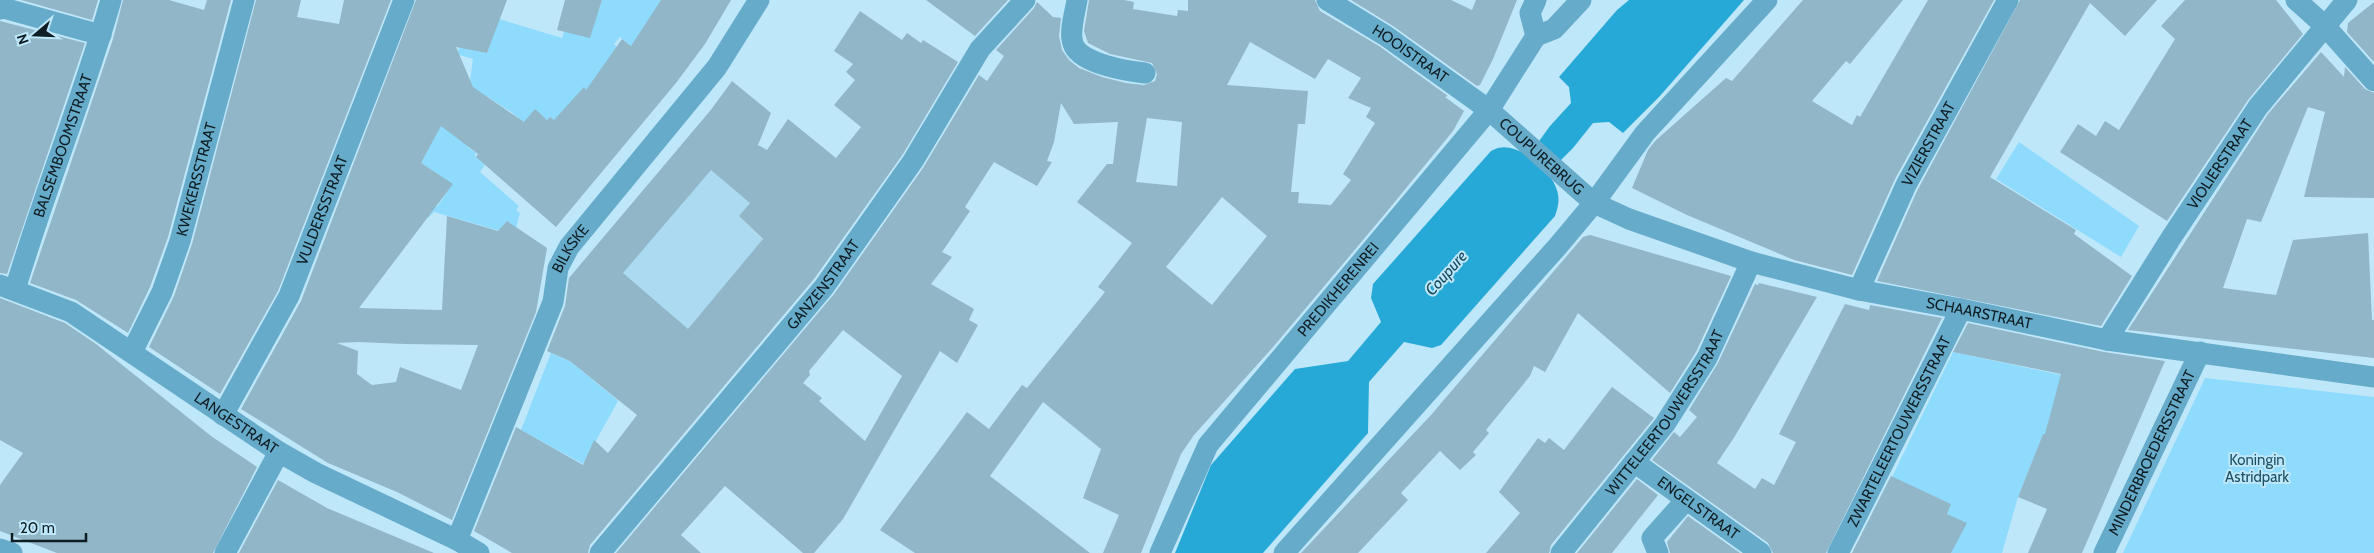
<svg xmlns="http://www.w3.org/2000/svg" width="2374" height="553" viewBox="0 0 2374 553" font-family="Cabin,sans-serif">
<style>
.built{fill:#abdaf1}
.green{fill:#8edbfe}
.water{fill:#27a9d8}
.building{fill:#90b6c8;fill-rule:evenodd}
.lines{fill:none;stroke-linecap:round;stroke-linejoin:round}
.minor{stroke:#66abca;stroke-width:21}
.labels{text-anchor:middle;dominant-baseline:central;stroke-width:4;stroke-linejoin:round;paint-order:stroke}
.street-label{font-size:15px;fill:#0f1e24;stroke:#bfe7fa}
.park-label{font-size:15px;fill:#1e5064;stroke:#bfe7fa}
.water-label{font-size:16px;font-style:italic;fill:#184a5d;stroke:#bfe7fa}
</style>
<rect width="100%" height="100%" fill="#bfe7fa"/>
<!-- built -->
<polygon class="built" points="710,111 750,203 739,216 775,252 624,387 618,401 571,362 548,352 567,307 575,271"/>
<!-- green -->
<g class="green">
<polygon points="602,0 661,0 641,54 620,37 614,44 619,49 601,69 614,80 594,96 584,88 556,122 550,117 547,120 535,110 552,146 511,112 480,92 482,125 468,147 476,153 475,156 485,165 480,172 519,206 516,210 520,213 514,235 434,212 428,218 413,211 409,189 437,207 447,192 434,172 421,163 440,127 470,81 473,59 456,54 460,47 487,53 499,19 562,38 564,32 590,8 599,11"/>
<polygon points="2019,142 2139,226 2121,257 1996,179"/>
<polygon points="1953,352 2071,377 2055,435 2043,434 2018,497 2002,553 1951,553 1966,523 1947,514 1951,504 1892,477"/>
<polygon points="551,353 571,362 618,401 583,464 521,430"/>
<polygon points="2205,378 2374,397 2374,553 2123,553"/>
</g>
<!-- water -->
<path class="water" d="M 1629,0 L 1744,0 L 1659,97 L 1623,133 L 1609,122 L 1593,123 L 1573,148 L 1548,173 C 1558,189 1562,197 1555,216 L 1441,345 L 1432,348 L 1404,342 L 1369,382 L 1368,433 L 1263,553 L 1175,553 L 1211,465 L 1295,369 L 1348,361 L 1381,322 L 1371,298 L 1373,284 L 1491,151 C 1506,143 1515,150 1529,155 L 1550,126 L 1571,103 L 1569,87 L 1559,77 L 1617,10 Z"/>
<!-- building -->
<g class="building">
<polygon points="21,0 98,0 92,20"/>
<polygon points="123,0 169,0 204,10 207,0 231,0 168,237 150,287 128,333 76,300 30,283 113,39"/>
<polygon points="256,0 301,0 297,17 339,24 344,0 391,0 278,291 220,394 149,347 174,296 192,244"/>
<path d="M 416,0 L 507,0 L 487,53 L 456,47 L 473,87 L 524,122 L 535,109 L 547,120 L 550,117 L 554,120 L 584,87 L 586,90 L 622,39 L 631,46 L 661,0 L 731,0 L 705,44 L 676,83 L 556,227 L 476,157 L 478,154 L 441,126 L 421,163 L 453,184 L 359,308 L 442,310 L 447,216 L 498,231 L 507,221 L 547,248 L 536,312 L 452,520 L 397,492 L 328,463 L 241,409 L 301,301 ZM 358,342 L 405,344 L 478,345 L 461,390 L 400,367 L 396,382 L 372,385 L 357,374 L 358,351 L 337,343 Z"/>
<polygon points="565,0 602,0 590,38 557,30"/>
<polygon points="926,0 1008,0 975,36"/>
<path d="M 1089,0 L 1124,0 L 1134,2 L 1133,9 L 1177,16 L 1178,10 L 1188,11 L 1188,0 L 1315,0 L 1320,11 L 1379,46 L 1448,96 L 1445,97 L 1464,111 L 1453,131 L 1384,215 L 1274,346 L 1194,435 L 1181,454 L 1141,553 L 1103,553 L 1119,515 L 1083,498 L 1101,449 L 1043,402 L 990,476 L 1090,553 L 915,553 L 880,530 L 967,412 L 989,429 L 1022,385 L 1027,388 L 1105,292 L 1098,287 L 1132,243 L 1077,202 L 1107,164 L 1113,164 L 1118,122 L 1074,124 L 1061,103 L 1054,142 L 1047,161 L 1052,162 L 1037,186 L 994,162 L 965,207 L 970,211 L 942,252 L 952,257 L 931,284 L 974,309 L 969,320 L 978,325 L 957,363 L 940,351 L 843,519 L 814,553 L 803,553 L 725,486 L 681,535 L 701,553 L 616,553 L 834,294 L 923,168 L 979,75 L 987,81 L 1004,56 L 996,50 L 1034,8 L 1037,2 L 1053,17 L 1061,18 L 1059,36 L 1062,50 L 1069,60 L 1079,68 L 1102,77 L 1126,83 L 1144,85 L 1155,81 L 1157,74 L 1152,63 L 1110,54 L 1088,43 L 1084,31 ZM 1250,42 L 1315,79 L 1328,59 L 1361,78 L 1348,98 L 1371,108 L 1366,117 L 1375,123 L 1343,174 L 1351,180 L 1331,205 L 1298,203 L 1299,192 L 1291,192 L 1298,124 L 1305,124 L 1308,91 L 1227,85 ZM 1147,118 L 1182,122 L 1177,186 L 1136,182 ZM 1222,197 L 1267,236 L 1212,305 L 1166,267 ZM 843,330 L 902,376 L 865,441 L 819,401 L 822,398 L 803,383 L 810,375 L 809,371 Z"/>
<polygon points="1351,0 1451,0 1472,10 1476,0 1517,0 1493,59 1480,85 1477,86 1393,26"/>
<polygon points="1803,0 1903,0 1850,64 1846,61 1812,101 1852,125 1857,115 1860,117 1928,0 1994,0 1895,179 1852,275 1794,260 1687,215 1632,188 1648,150 1655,141 1726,78 1732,81"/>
<polygon points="2020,0 2157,0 2125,36 2090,3 1990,177 2076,230 2074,234 2132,276 2101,326 1877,281 1917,191"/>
<polygon points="2185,0 2276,0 2303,34 2248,100 2167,221 2060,152 2078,124 2096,136 2105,121 2119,130 2175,39 2161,26"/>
<polygon points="2374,2 2374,62 2347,32 2348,23"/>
<path d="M 860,11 L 902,40 L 907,33 L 921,43 L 923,40 L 958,62 L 903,154 L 814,279 L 590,545 L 588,553 L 512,553 L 474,531 L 516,427 L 583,465 L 594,440 L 608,453 L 637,415 L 570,361 L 547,351 L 565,306 L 569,278 L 710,111 L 732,81 L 771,113 L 758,145 L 767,150 L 788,119 L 836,158 L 861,127 L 834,105 L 855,80 L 846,72 L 853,64 L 834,51 ZM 711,170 L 750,203 L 739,216 L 763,239 L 688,329 L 623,273 Z"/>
<polygon points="0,21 85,43 7,274 0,273"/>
<polygon points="2321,52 2344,77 2345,67 2365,89 2374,93 2374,198 2304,197 2325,112 2308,107 2261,222 2247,219 2223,288 2276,295 2293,240 2368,233 2372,320 2374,320 2374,358 2128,330 2268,114"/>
<polygon points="1590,235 1731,276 1696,352 1670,393 1578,313 1545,372 1534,366 1530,376 1486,430 1489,433 1473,452 1476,455 1460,470 1440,451 1401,493 1408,500 1358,553 1301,553 1431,415 1583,237"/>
<polygon points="1759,283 1817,297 1735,436 1717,463 1755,489 1762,478 1774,485 1796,442 1779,434 1845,304 1869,310 1870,305 1942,318 1826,553 1773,553 1768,543 1652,460 1674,432 1680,437 1697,417 1689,410 1718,363 1755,284 1758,285"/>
<polygon points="0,298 65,323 96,344 211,436 257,467 213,553 57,553 0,531 0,485 23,453 0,440"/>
<polygon points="1968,323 2104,352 2165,361 2082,553 2028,553 2047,509 2018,497 2043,434 2045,434 2061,374 1953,352"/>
<polygon points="1612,387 1654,418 1551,545 1549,553 1486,553 1520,513 1499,492 1538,438 1545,443 1549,438 1564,450"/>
<polygon points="1891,476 1951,504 1947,514 1967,523 1951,553 1852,553"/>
<polygon points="1637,479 1658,495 1612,553 1577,553"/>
<polygon points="278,480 327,508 434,553 239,553"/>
<polygon points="1688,516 1740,553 1670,553 1667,542"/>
</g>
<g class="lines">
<!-- minor -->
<g class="minor">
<path d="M 1077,0 C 1075,13 1068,35 1074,46 C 1083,64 1127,71 1145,73"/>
<path id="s1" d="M 1327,0 L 1386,36 L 1489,110 L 1594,203 L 1629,219 L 1751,262 L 1859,290 L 1961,309 L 2107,340 L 2374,377"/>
<polyline points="2296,0 2325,26 2374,81"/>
<polyline points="0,9 3,8 101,35"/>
<polyline points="1536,36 1530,13 1536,0"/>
<path id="s2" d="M 0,285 L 71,312 L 279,452 L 316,473 L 457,540 L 479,553"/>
<path id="s3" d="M 15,290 C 44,192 83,98 111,0"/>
<path id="s4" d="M 1859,290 L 1906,185 L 2008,0"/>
<path id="s5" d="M 2107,340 L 2171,238 L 2258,107 L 2347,0"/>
<path id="s6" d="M 132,352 L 162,292 L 180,241 L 244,0"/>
<path id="s7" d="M 223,415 L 289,296 L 404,0"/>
<path id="s8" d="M 1634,462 L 1761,553"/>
<path id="s9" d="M 457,540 L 553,302 L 558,268 L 569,247 L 717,67 L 759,0"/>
<polyline points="0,549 12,553"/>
<polyline points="225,553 279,452"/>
<path id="s10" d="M 600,553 L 824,287 L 913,161 L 980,49 L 1025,0"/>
<path id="s11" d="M 1160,553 L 1208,445 L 1489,110 L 1536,36 L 1554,29 L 1581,0"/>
<polyline points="1284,553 1558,246 1594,203 1645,133 1767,0"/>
<path id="s12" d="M 1561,553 L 1665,424 L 1707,358 L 1751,262"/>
<polyline points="1658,553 1652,538 1686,500"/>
<path id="s13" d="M 1838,553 L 1961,309"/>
<path id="s14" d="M 2104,553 L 2200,352"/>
</g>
</g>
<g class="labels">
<!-- street labels -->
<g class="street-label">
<text stroke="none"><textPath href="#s1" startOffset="99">HOOISTRAAT</textPath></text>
<text stroke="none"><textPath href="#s4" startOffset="162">VIZIERSTRAAT</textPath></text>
<text stroke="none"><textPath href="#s3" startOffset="152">BALSEMBOOMSTRAAT</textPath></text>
<text stroke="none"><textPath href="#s1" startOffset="266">COUPUREBRUG</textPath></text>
<text stroke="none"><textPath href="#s5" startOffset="209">VIOLIERSTRAAT</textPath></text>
<text stroke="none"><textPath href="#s6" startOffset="185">KWEKERSSTRAAT</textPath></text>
<text stroke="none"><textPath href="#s7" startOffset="228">VULDERSSTRAAT</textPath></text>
<text stroke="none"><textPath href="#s9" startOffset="314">BILKSKE</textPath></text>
<text stroke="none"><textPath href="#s10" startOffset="349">GANZENSTRAAT</textPath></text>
<text stroke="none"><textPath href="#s11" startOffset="321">PREDIKHERENREI</textPath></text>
<text stroke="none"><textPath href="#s1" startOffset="738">SCHAARSTRAAT</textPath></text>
<text stroke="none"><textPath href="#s12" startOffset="175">WITTELEERTOUWERSSTRAAT</textPath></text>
<text stroke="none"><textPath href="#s2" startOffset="275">LANGESTRAAT</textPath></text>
<text stroke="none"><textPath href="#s13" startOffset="136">ZWARTELEERTOUWERSSTRAAT</textPath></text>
<text stroke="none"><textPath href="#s14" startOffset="111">MINDERBROEDERSSTRAAT</textPath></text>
<text stroke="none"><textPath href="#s8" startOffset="79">ENGELSTRAAT</textPath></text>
</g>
<!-- park labels -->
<g class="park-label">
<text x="2257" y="460">Koningin<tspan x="2257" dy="17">Astridpark</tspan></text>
</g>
<!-- water labels -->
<g class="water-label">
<text transform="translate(1446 273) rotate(-48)">Coupure</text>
</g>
</g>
<!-- north arrow -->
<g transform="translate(35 35) rotate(251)" stroke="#bfe7fa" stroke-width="4" paint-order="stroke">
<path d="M0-4L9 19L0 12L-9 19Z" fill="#0f1e24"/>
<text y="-8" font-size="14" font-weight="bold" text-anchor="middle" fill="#0f1e24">N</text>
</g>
<!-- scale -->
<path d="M12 533v8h74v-8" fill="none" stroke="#0f1e24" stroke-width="2.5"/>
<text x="20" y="533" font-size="15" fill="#0f1e24" stroke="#bfe7fa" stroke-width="4" paint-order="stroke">20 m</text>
</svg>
